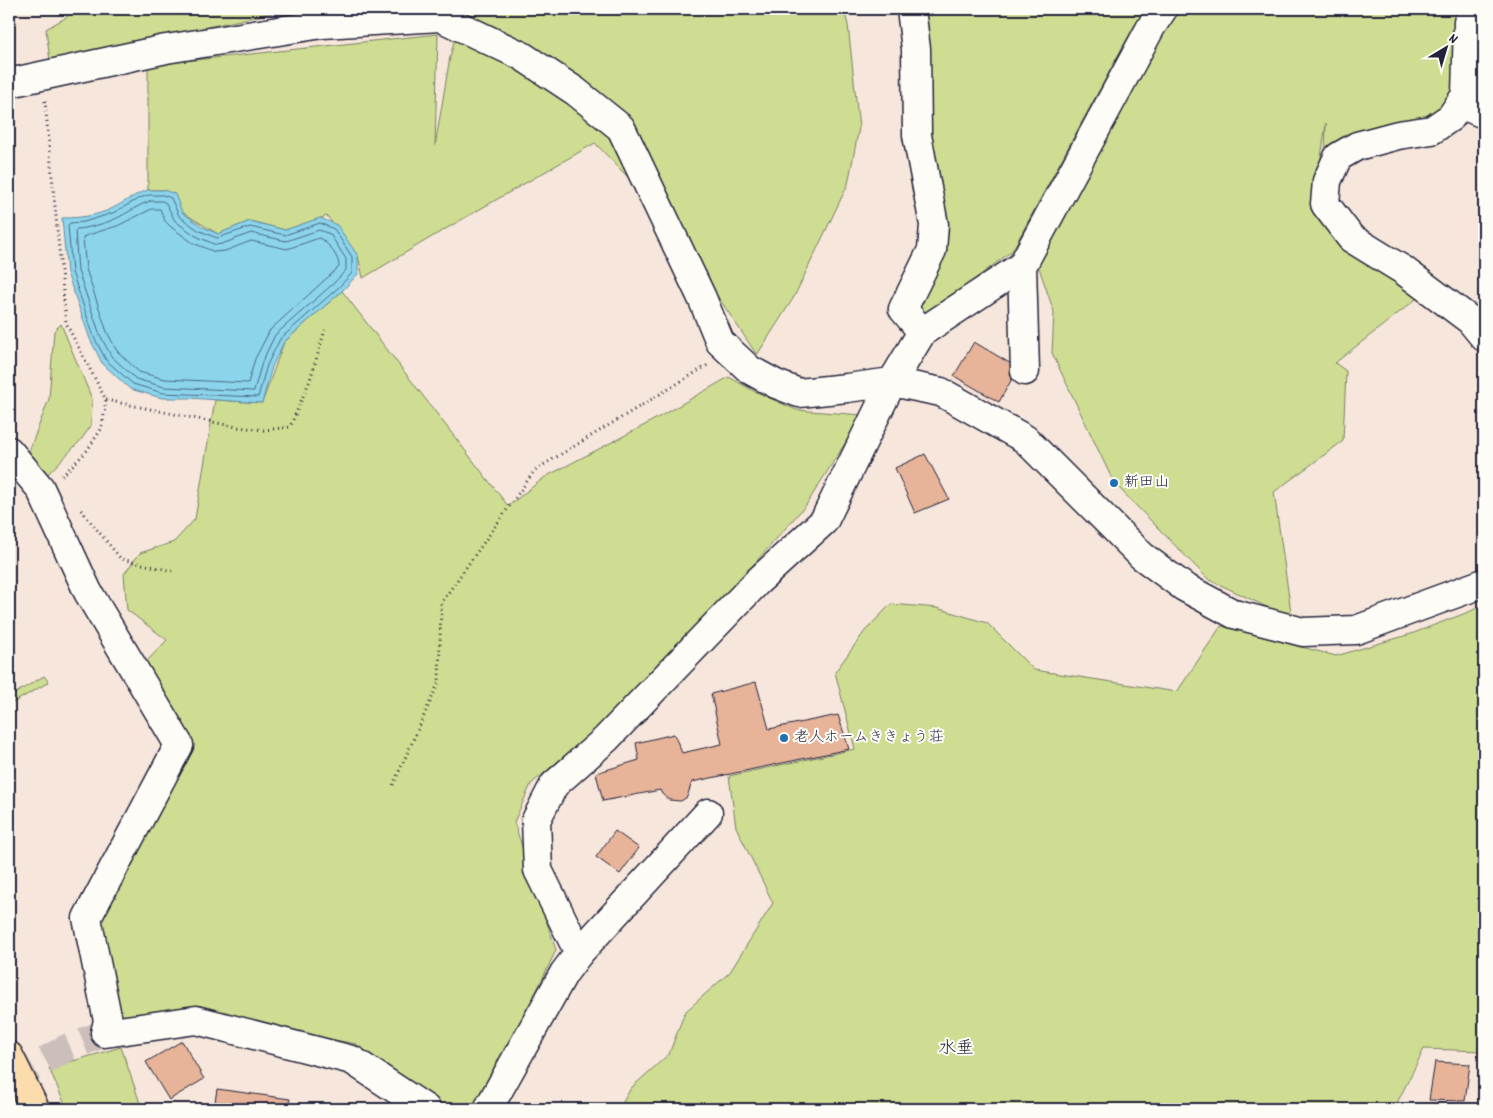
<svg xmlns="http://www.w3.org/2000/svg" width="1493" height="1118" viewBox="0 0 1493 1118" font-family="Dekko,'Klee One',sans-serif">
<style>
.green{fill:#cedd91;stroke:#788066}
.water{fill:#8bd4ec;stroke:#618da5}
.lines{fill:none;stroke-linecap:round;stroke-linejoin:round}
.shore{stroke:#4c6982;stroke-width:1}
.building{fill:#e7b499;stroke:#22223b}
.minor-tunnel{stroke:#ccbfbb;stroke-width:28;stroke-dasharray:28 14;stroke-linecap:butt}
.minor-casing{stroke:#22223b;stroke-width:31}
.highway-casing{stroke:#22223b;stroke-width:31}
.path{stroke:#22223b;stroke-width:3;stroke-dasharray:1 4;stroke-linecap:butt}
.minor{stroke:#fdfcf7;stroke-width:28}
.highway{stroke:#fcdcac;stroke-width:28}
.poi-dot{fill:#1f6fb2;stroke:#fdfcf7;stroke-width:2}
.labels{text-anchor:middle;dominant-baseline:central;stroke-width:4;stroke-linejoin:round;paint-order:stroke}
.poi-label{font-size:15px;fill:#22223b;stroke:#fdfcf7;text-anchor:start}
.quarter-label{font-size:18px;fill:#22223b;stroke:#fdfcf7}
</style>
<rect width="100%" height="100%" fill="#f6e6db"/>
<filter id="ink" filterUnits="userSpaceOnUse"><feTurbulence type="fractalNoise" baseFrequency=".02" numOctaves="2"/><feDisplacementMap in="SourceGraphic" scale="10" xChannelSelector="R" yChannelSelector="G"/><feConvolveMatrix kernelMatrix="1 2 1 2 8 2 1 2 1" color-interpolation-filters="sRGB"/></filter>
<g filter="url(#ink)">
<!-- green -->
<g class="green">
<polygon points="52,9 291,9 50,61 46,29 77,11 57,14"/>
<polygon points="444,9 844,9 848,25 859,128 848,184 794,297 757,355 688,252 647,197 595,143 435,235 363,278 358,256 327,216 285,230 250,221 218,234 182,212 164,190 148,190 148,65 438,34 435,146 450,57 462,12"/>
<polygon points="911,9 1146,9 1134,26 1012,251 922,319 912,308 941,222"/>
<polygon points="1180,9 1466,9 1466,95 1438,126 1325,156 1326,123 1320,164 1322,219 1429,289 1335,363 1346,371 1343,441 1274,492 1292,619 1208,579 1114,483 1052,353 1054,312 1035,256 1151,53"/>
<polygon points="342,291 508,506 545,477 643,426 729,377 752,390 796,410 863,415 806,505 644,689 531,784 514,822 556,950 481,1109 447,1109 356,1044 190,1013 114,1019 99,917 191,739 144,664 167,640 127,610 124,574 140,553 174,542 195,519 215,400 262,403 284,342"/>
<polygon points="61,324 92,399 91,426 80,441 47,475 28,454 49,399 54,331"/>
<polygon points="891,604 937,608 987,623 1034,670 1177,692 1221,626 1336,656 1411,634 1471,611 1484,604 1484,1051 1424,1049 1394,1109 619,1109 631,1088 669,1054 685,1012 730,972 773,903 736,827 729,776 855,749 835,672 865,631"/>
<polygon points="44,676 49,682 9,705 9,697"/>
<polygon points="121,1047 142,1109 67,1109 49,1068"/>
</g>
<!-- water -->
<path class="water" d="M 148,190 L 164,190 L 175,194 L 182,212 L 201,226 L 218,234 L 250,221 L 285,230 L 320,218 L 337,225 L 358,256 L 358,274 L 342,291 L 284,342 L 272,367 L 262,403 L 189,398 L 162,398 L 130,389 L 102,363 L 90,339 L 67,273 L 62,218 C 79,218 97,216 113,208 C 125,202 135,194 148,190 Z"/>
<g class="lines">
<!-- shore -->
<g class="shore">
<polygon points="149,195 163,195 171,198 179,216 198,230 217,238 250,227 285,235 320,223 334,229 352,257 352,273 339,287 280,339 267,365 258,397 163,393 133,384 106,360 94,337 72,272 68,225 70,223 84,222 113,213 140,198"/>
<path d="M 150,201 L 162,201 L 166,203 L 175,221 L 196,236 L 216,245 L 222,244 L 251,233 L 286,241 L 319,230 L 330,234 L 346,259 L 346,270 L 334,283 L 275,335 L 262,362 L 254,391 L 164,387 L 136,379 L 111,356 L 100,335 L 78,271 L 75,231 L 77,229 C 89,228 103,224 115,219 C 127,214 137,205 150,201 Z"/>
<path d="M 152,209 L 160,209 L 165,221 L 171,227 L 193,243 L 215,252 L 225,251 L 251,241 L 287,249 L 319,238 C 327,241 340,258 339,267 L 270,330 L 255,359 L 248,383 L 165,379 L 139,372 L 117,351 L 107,332 L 86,269 L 83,238 L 85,236 L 117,226 Z"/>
</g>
</g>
<!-- building -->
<g class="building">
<polygon points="974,342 1018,368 999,402 954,376"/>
<polygon points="925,454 949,499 915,513 895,468"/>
<polygon points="756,682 769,729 838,715 849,749 692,782 687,797 681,801 669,800 662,794 660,790 603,801 596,773 639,760 636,743 674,734 682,753 722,744 711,694"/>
<polygon points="615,831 639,848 620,874 596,857"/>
<polygon points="182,1041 204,1079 169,1100 146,1062"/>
<polygon points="1435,1062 1470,1064 1465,1101 1429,1100"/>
<polygon points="217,1089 290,1099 288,1109 214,1109"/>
</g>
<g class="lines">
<!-- minor-tunnel -->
<polyline class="minor-tunnel" points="9,1081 67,1048 105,1033"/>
<!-- minor casing -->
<g class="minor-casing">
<g id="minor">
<polyline points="911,9 916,49 917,135 934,225 932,250 903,309 922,332"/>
<polyline points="1474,9 1468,22 1466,95 1451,117 1432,130 1398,135 1357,146 1338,157 1327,181 1325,204 1351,238 1403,270 1470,320 1484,337"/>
<polyline points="9,83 166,49 322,24 440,17 522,56 575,91 621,128 702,298 720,342 750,370 776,384 799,393 847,388 892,382 941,392 1025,439 1142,556 1184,587 1234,614 1303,632 1356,630 1484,583"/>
<polyline points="1460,104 1484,114"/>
<polyline points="1022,266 1025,371"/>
<polyline points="9,451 40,488 88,592 179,745 87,918 108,1021 105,1033 196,1020 352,1060 426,1109"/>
<polyline points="579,953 708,813"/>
<polyline points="488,1109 564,973 579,953 538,870 536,820 554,785 606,739 757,582 824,521 892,382 922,332 1022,266 1151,27 1163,9"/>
</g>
</g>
<!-- highway casing -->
<g class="highway-casing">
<polyline id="highway" points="9,1056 35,1109"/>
</g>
<!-- path -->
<g class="path">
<polyline points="45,101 66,323 106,400 102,428 86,452 62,476"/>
<polyline points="106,400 237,427 264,430 290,427 310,380 325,330"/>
<polyline points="81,510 121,559 176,572"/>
<polyline points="393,785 439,682 441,603 535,470 708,365"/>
</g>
<!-- minor -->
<use href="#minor" class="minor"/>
<!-- highway -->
<use href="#highway" class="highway"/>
</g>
</g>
<!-- markers -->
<g class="poi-dot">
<circle cx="1114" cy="483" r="5"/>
<circle cx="784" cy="738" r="5"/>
</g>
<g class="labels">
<!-- poi labels -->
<g class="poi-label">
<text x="1124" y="483">新田山</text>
<text x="794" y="738">老人ホームききょう荘</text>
</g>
<!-- quarter labels -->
<g class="quarter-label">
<text x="956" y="1049">水垂</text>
</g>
</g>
<!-- margin -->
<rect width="1493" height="1118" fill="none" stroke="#fdfcf7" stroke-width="30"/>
<rect x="15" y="15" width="1463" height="1088" fill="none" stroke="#22223b" stroke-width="2" filter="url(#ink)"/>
<!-- north arrow -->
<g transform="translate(1446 48) rotate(38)" stroke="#fdfcf7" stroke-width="4" paint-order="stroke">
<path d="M0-4L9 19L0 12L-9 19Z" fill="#22223b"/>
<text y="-8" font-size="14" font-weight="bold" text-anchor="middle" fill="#22223b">N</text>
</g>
</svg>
